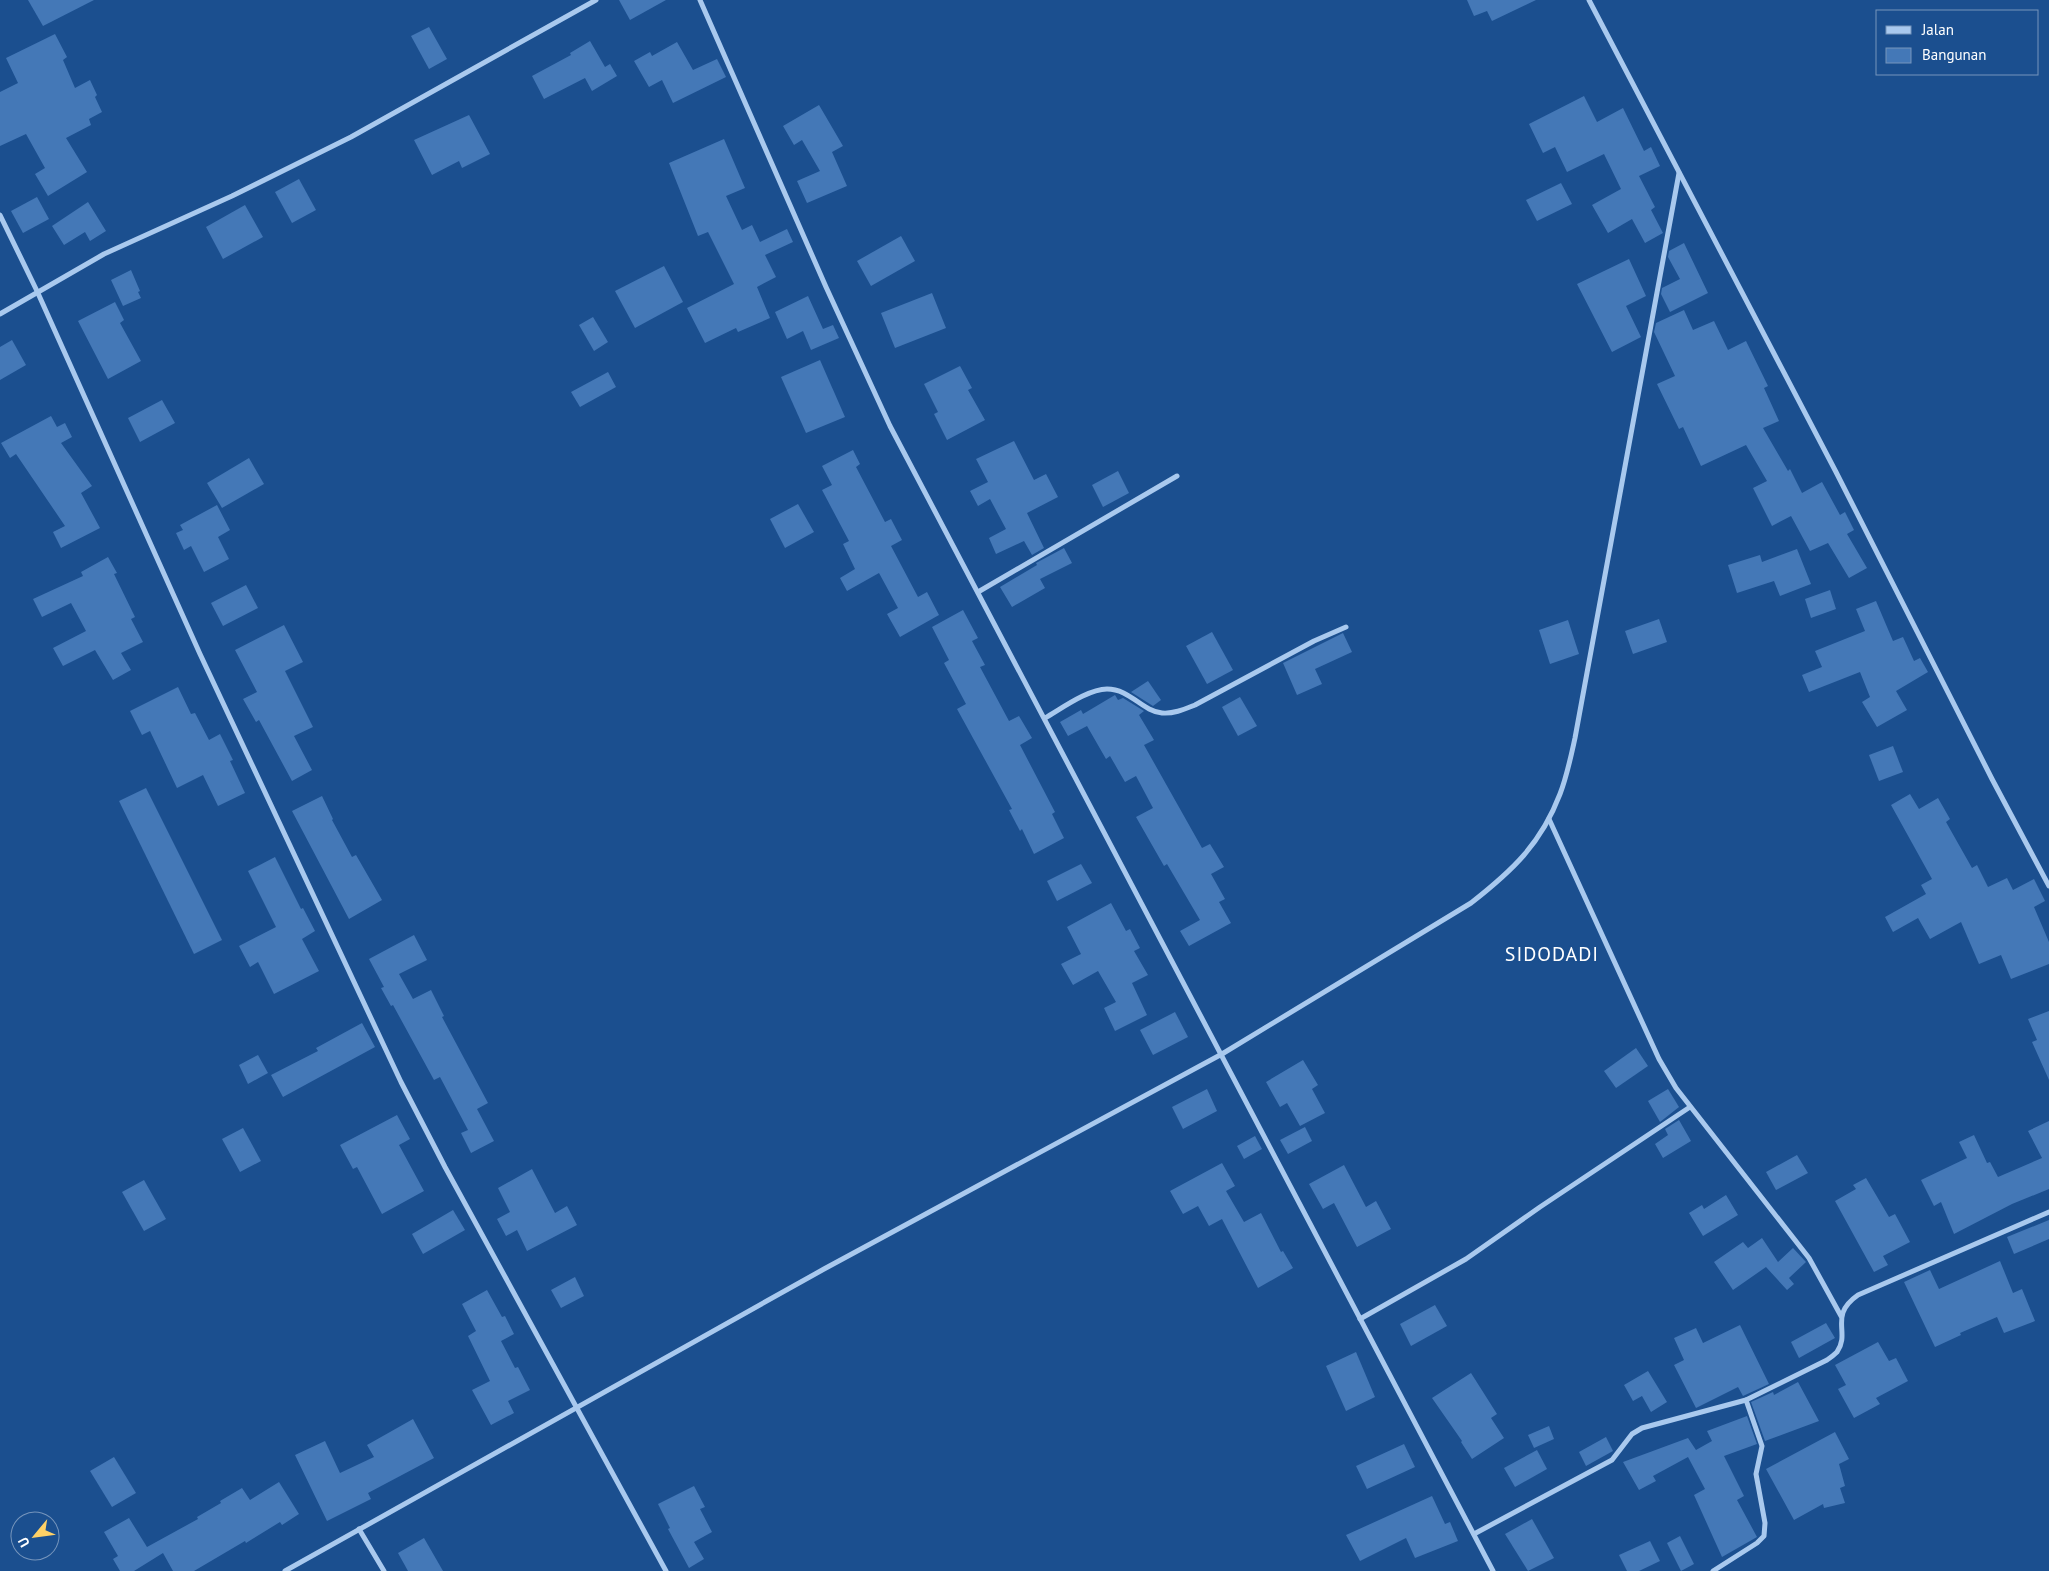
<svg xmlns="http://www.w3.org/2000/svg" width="2049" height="1571" viewBox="0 0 2049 1571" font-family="'PT Sans',sans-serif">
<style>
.building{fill:#4478b7}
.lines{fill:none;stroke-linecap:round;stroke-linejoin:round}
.street{stroke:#a9c9ee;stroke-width:5}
.labels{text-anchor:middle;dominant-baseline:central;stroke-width:4;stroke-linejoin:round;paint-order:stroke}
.quarter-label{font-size:20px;letter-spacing:1px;fill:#fff;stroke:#1b4f8f}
</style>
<rect width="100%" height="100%" fill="#1b4f8f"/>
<!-- building -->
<g class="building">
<polygon points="28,0 94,0 43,26"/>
<polygon points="619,0 666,0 630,20"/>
<polygon points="1467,0 1536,0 1492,21 1487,11 1474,16"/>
<polygon points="429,27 447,59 429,69 411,36"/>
<polygon points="55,34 67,57 63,60 75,88 90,80 97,95 95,97 102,112 89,119 91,125 66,138 87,172 48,196 35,174 45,168 26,134 0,146 0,92 18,83 6,58"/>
<polygon points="590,41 605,67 610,64 617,76 592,91 585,78 544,99 532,76 571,55 570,53"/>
<polygon points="677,42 693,70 717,59 726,77 673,103 662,80 649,87 634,61 650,52 652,56"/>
<polygon points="1584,96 1597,122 1623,108 1644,151 1651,147 1660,166 1639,176 1655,207 1651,210 1663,233 1645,243 1632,219 1608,233 1592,205 1621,189 1604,154 1567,172 1555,147 1543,153 1529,124"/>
<polygon points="819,105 843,146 832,152 847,186 807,203 797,181 820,171 802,140 794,145 783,126"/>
<polygon points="469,115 490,154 462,168 459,161 432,175 414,140"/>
<polygon points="724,139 745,188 726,196 742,230 752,225 760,242 787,229 793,242 765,255 776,277 757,287 770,318 738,332 736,328 705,343 687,308 734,284 708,232 698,236 669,163"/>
<polygon points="299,179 316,210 292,223 275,192"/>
<polygon points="1561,183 1572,204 1537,221 1526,200"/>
<polygon points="37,197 49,219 23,233 11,211"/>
<polygon points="88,202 106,231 90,241 85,232 64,245 52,226"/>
<polygon points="245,205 263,237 223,259 206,227"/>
<polygon points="901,236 915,261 871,286 857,261"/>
<polygon points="1684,243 1708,293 1670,312 1661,294 1662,288 1680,279 1668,257 1669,251"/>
<polygon points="1629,259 1646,296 1626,306 1641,337 1612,352 1577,284"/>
<polygon points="664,266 683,302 635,328 615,291"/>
<polygon points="131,270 140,291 138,292 141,298 123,306 111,280"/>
<polygon points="932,293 946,328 895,348 881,313"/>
<polygon points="808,296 823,329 833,325 839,338 811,350 803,331 787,339 775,312"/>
<polygon points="115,302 124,320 120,323 141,361 108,379 78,321"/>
<polygon points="1684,310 1693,330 1714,321 1728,350 1746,341 1768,386 1764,388 1779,421 1763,428 1788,471 1790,469 1802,493 1822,482 1840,515 1845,512 1854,530 1847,534 1867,568 1849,578 1828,543 1810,551 1791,516 1772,526 1753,488 1767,481 1746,445 1701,466 1683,427 1679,429 1657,384 1675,376 1654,332 1656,323"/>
<polygon points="593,317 608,342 594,351 579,325"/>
<polygon points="12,340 26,365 0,380 0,347"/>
<polygon points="820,360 845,417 806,433 781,377"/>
<polygon points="960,366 972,388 968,390 985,420 947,440 934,414 938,412 924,384"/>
<polygon points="608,372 616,387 580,407 571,392"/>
<polygon points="162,400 175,423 140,442 128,418"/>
<polygon points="51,416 57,427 65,423 72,437 61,443 92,486 81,493 100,528 61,548 53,532 65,526 16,454 10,458 1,443"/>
<polygon points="1014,441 1034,480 1046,474 1058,497 1027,513 1044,548 1032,555 1024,541 996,554 989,538 1006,529 990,499 978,506 970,491 988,482 976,459"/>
<polygon points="853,450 860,464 856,467 885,522 891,519 902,540 891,546 918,597 927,592 939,615 900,637 887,614 898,608 879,573 847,591 840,578 855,569 843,544 849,541 822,490 832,485 822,466"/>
<polygon points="249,458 264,484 222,508 207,483"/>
<polygon points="1118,471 1129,493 1103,507 1092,485"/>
<polygon points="798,504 814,532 785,548 770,519"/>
<polygon points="217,505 230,530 218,537 229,559 204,572 191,546 184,550 176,533 183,530 180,525"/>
<polygon points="1064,548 1072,563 1040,579 1045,588 1012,607 1000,587 1037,565 1036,563"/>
<polygon points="1797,549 1811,584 1780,596 1774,581 1737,593 1728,565 1760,555 1762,562"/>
<polygon points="108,557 117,573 114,574 135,617 131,619 143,642 121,653 131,670 113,680 95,650 63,666 53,648 86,631 71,603 42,617 33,599 83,576 81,572"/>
<polygon points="246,585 258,608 223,626 211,603"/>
<polygon points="1830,590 1836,609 1811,618 1805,599"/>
<polygon points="1876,601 1893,641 1903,637 1914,661 1920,658 1928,672 1896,691 1907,710 1877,727 1862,702 1870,697 1860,672 1809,692 1802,675 1822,667 1815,651 1865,631 1856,609"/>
<polygon points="963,610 978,638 972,641 985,665 980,667 1009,721 1019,716 1032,738 1020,745 1055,812 1052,814 1064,838 1034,854 1022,829 1020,831 1009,810 1012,809 957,709 966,704 944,663 949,660 932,627"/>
<polygon points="1659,619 1667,642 1633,654 1625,631"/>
<polygon points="1568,620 1579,654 1550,664 1539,630"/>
<polygon points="284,625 303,662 285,671 313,727 294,736 312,770 292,781 259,720 256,722 243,699 257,692 235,650"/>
<polygon points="1212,632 1233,670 1207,684 1186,646"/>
<polygon points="1343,633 1352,652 1315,669 1322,684 1297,695 1283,663"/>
<polygon points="1148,681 1161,700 1153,706 1131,692"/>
<polygon points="178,687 191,714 195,713 209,740 220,734 233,760 230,761 245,793 218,806 203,775 177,788 150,731 142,735 130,711"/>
<polygon points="1115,695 1118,700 1123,698 1144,711 1139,715 1154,740 1144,745 1202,848 1210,844 1224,867 1211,874 1225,899 1219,902 1231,923 1189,946 1180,931 1200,920 1167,864 1164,866 1136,817 1153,808 1136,776 1125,782 1110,756 1106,759 1087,726 1068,736 1060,722 1081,710 1083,714"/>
<polygon points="1240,697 1257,726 1238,736 1222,707"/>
<polygon points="1893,746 1903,772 1879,781 1869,755"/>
<polygon points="146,788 222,940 194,954 119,801"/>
<polygon points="1910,794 1919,809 1938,798 1950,819 1946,822 1972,868 1977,865 1988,887 2007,878 2013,890 2034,879 2045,901 2034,907 2049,942 2049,964 2011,979 2001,955 1979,964 1961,922 1930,939 1918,918 1893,932 1885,917 1926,894 1921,885 1932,879 1891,805"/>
<polygon points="322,796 333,819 332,820 352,857 356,855 382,900 349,919 292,811"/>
<polygon points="275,857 301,909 303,908 315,931 302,939 319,971 274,994 258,962 250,967 239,946 276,927 248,871"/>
<polygon points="1081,864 1092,883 1057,901 1047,881"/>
<polygon points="1111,903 1126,931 1130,929 1140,948 1134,951 1148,975 1132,983 1147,1015 1115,1031 1104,1008 1116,1002 1098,971 1073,985 1061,964 1081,954 1067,927"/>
<polygon points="414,935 427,960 399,974 413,999 431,990 444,1016 442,1017 488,1103 477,1109 494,1141 471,1153 461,1133 468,1130 440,1077 434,1080 393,1005 391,1006 381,988 384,987 369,959"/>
<polygon points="2049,1011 2049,1080 2032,1042 2037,1040 2028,1019"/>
<polygon points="1175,1012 1188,1037 1153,1055 1140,1030"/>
<polygon points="362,1023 375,1047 283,1097 271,1075 318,1051 316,1048"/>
<polygon points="1636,1048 1648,1066 1616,1088 1604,1071"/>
<polygon points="258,1055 268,1073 248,1084 239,1065"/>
<polygon points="1303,1060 1318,1085 1312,1089 1325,1113 1300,1126 1287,1103 1280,1107 1266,1082"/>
<polygon points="1207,1089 1217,1111 1183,1129 1172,1107"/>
<polygon points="1668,1089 1679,1107 1660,1122 1648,1101"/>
<polygon points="397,1115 410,1139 399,1145 424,1191 382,1214 357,1167 353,1169 340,1145"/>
<polygon points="1679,1120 1691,1141 1663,1158 1655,1144 1668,1135 1665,1129"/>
<polygon points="2049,1121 2049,1189 2012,1204 1954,1234 1941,1202 1934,1206 1921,1180 1967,1158 1959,1142 1974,1135 1987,1163 1990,1162 1998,1177 2042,1158 2028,1131"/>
<polygon points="1305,1127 1312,1141 1288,1154 1280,1140"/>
<polygon points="243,1128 261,1161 240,1172 222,1139"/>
<polygon points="1255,1136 1262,1149 1244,1159 1237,1146"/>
<polygon points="1797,1155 1808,1173 1776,1190 1766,1172"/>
<polygon points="1222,1163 1235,1186 1226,1191 1244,1222 1261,1213 1281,1252 1283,1251 1293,1268 1258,1288 1222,1219 1209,1226 1198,1206 1183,1214 1170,1191"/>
<polygon points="1344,1165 1366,1207 1376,1201 1391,1229 1357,1247 1334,1203 1323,1209 1309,1184"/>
<polygon points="532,1169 555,1213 567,1206 577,1225 527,1251 517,1230 506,1236 497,1219 510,1212 498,1188"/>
<polygon points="1866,1178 1889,1217 1895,1214 1910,1242 1883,1256 1888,1265 1874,1272 1835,1201 1856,1189 1853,1185"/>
<polygon points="144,1180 166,1219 144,1231 122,1192"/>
<polygon points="1726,1195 1738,1215 1703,1236 1689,1213 1702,1205 1704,1209"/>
<polygon points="453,1210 465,1230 423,1254 412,1234"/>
<polygon points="2049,1220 2049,1239 2014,1254 2007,1237"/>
<polygon points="1762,1238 1778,1262 1793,1248 1806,1262 1789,1278 1794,1284 1787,1290 1766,1267 1733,1290 1714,1262 1743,1242 1748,1248"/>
<polygon points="2000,1261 2013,1293 2022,1289 2035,1321 2004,1333 1997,1317 1960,1333 1961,1335 1935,1347 1904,1282 1930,1270 1939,1289"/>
<polygon points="575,1277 584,1296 561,1308 551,1290"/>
<polygon points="487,1290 502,1317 505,1316 514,1334 501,1341 515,1368 518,1367 530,1390 508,1401 514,1413 491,1425 472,1390 490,1381 468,1336 476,1331 462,1304"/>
<polygon points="1435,1305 1447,1326 1411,1346 1400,1324"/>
<polygon points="1826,1323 1835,1338 1799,1358 1791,1342"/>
<polygon points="1740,1325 1769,1384 1743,1396 1738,1387 1696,1408 1674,1365 1684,1360 1674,1338 1696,1328 1703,1343"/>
<polygon points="1878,1342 1889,1361 1896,1358 1908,1381 1876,1398 1880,1404 1854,1418 1838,1389 1846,1385 1835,1365"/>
<polygon points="1356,1352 1375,1397 1346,1411 1326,1366"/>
<polygon points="1648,1371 1667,1402 1651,1412 1642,1396 1633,1401 1624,1385"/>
<polygon points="1471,1373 1497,1414 1491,1418 1504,1438 1472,1459 1461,1442 1462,1441 1432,1398"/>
<polygon points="1798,1382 1819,1421 1765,1441 1751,1402 1773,1392 1774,1395"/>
<polygon points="1747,1416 1757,1444 1724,1456 1744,1496 1737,1500 1757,1537 1722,1557 1694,1495 1705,1489 1688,1457 1653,1476 1656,1481 1639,1490 1623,1462 1688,1438 1696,1450 1712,1441 1707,1431"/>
<polygon points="413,1419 434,1458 368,1493 371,1499 327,1521 295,1455 325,1441 340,1473 374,1457 367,1445"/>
<polygon points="1549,1426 1554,1439 1534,1448 1528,1435"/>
<polygon points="1835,1432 1849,1459 1839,1464 1845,1486 1840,1488 1845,1503 1824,1508 1823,1504 1794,1520 1766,1469"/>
<polygon points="1606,1437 1613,1451 1586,1466 1579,1452"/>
<polygon points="1404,1444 1415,1467 1367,1489 1356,1466"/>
<polygon points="1537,1450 1547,1469 1515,1487 1504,1468"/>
<polygon points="114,1457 136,1493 112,1507 90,1471"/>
<polygon points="279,1482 299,1514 282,1525 280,1522 246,1543 245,1541 194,1571 173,1571 163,1553 134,1571 120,1571 113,1559 118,1556 104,1532 129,1518 147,1547 198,1519 197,1517 221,1503 220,1501 242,1488 250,1500"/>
<polygon points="694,1486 705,1507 700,1509 712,1532 694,1542 704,1559 689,1568 668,1529 670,1528 658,1504"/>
<polygon points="1432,1496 1445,1524 1450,1522 1458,1541 1415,1558 1406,1538 1360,1561 1346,1535"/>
<polygon points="1532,1519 1554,1558 1528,1571 1505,1534"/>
<polygon points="1680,1536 1694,1564 1681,1571 1667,1543"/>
<polygon points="424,1538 443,1571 408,1571 398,1553"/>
<polygon points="1650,1541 1660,1561 1639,1571 1627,1571 1619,1555"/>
</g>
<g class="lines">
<!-- street -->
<g class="street">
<polyline points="700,0 826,287 890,426 1493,1571"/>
<polyline points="1589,0 1836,472 1992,779 2049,886"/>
<polyline points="0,215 37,291 200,654 401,1082 445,1167 666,1571"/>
<polyline points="0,314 104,254 232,196 351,137 596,0"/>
<polyline points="978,592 1177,476"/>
<path d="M 1045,718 C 1061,709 1088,689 1107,689 C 1130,689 1142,711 1162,713 C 1174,714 1185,709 1195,705 L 1314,641 L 1346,627"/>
<polyline points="1549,819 1659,1059 1676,1088 1809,1258 1841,1316"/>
<polyline points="1360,1319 1466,1259 1540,1207 1690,1107"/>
<polyline points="359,1529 384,1571"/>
<path d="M 1474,1534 L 1612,1460 L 1632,1434 L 1642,1428 L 1746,1400 L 1827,1360 C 1830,1358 1834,1355 1837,1352 C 1851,1332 1828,1316 1858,1295 L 2049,1212"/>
<path d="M 285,1571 L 824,1269 L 1222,1054 L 1471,903 C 1512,871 1541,844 1560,794 C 1567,776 1571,756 1575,738 L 1679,173"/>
<polyline points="1713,1571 1757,1543 1764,1536 1765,1523 1756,1474 1762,1446 1746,1400"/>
</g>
</g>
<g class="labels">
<!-- quarter labels -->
<g class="quarter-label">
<text x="1552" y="954">SIDODADI</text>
</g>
</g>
<!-- legend -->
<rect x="1876" y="10" width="162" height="65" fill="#1b4f8f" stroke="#7695bc"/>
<rect x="1886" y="26" width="25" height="8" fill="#a9c9ee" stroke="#7695bc"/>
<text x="1922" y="35" font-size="15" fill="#ffffff">Jalan</text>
<rect x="1886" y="48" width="25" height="15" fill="#4478b7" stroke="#7695bc"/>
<text x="1922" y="60" font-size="15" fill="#ffffff">Bangunan</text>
<!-- north arrow -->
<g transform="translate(35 1536) rotate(241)"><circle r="24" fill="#1b4f8f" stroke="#7695bc"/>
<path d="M0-4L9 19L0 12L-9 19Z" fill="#ffd166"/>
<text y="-8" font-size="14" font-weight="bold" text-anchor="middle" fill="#ffffff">U</text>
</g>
</svg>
